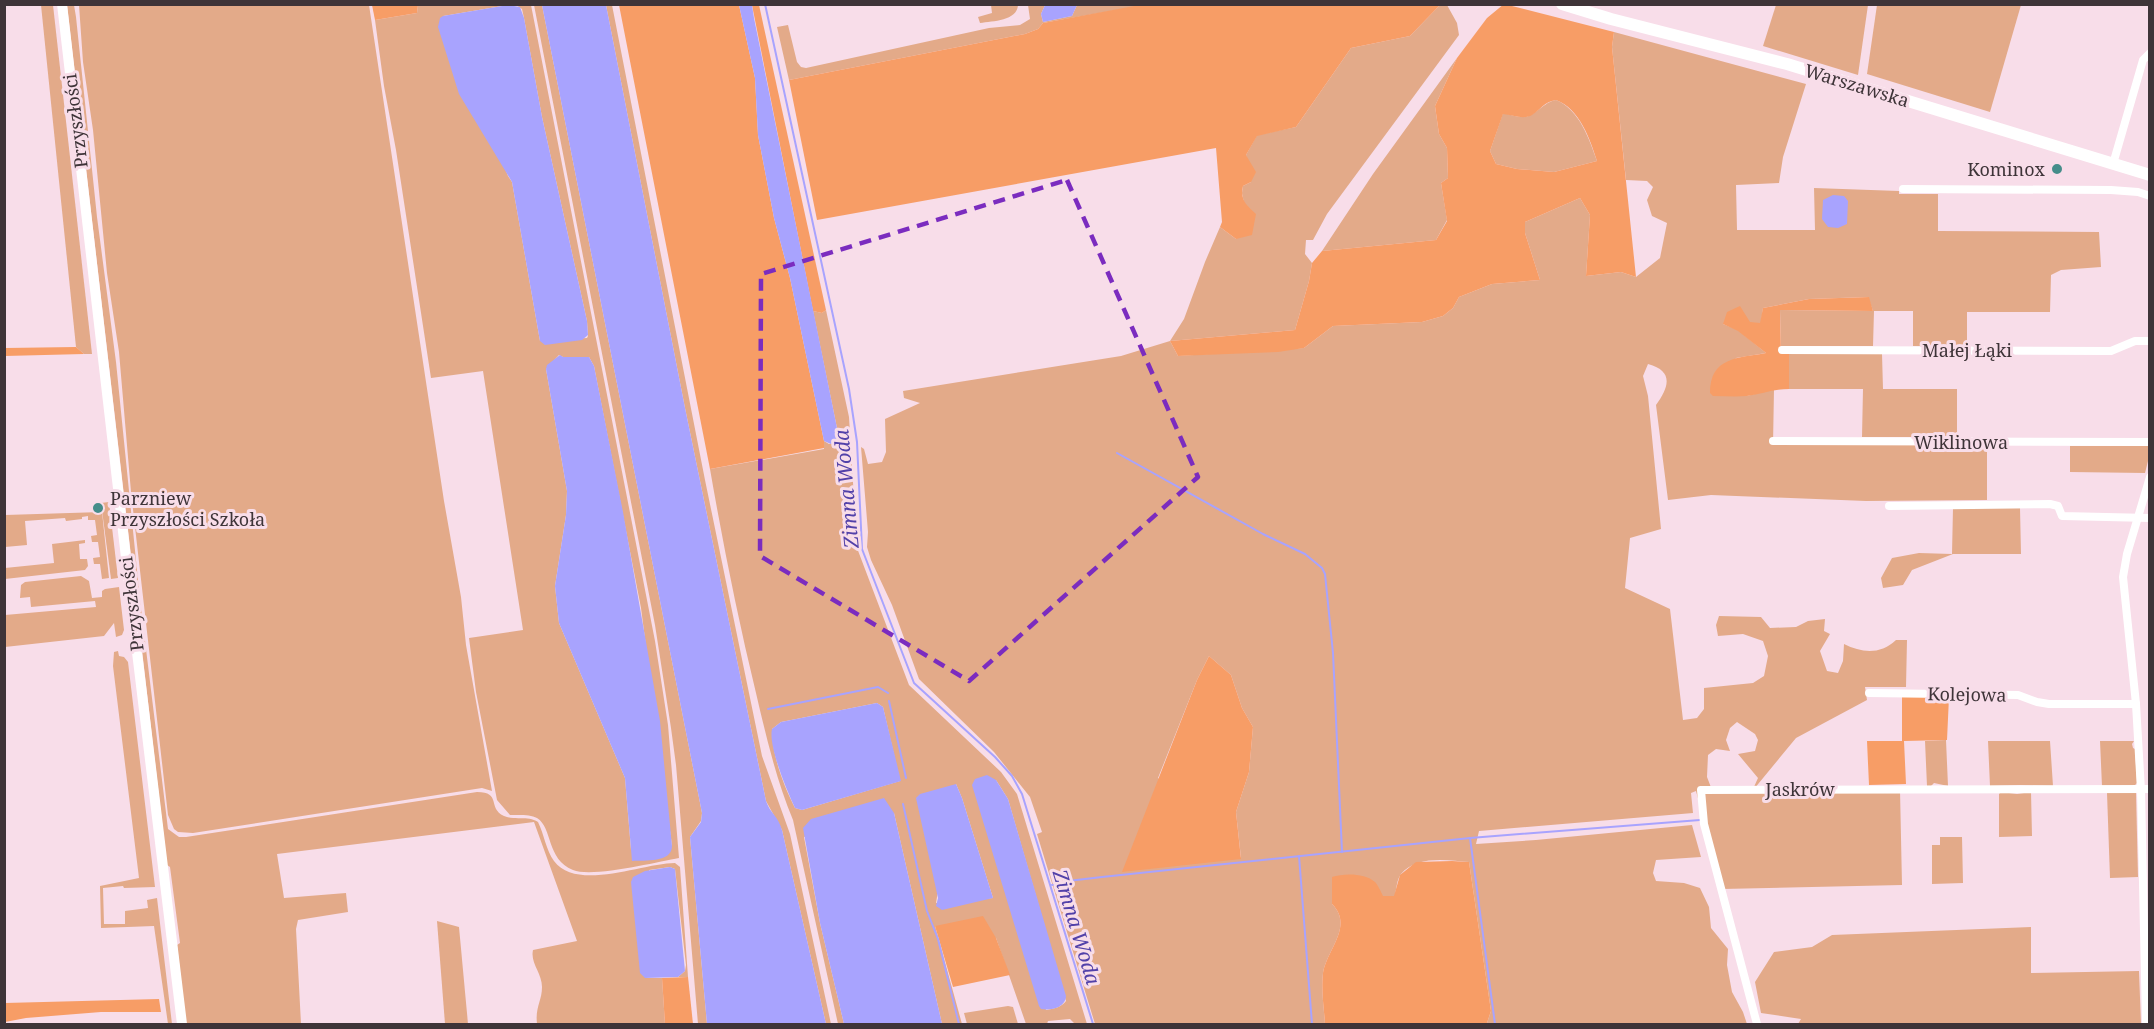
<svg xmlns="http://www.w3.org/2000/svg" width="2154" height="1029" viewBox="0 0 2154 1029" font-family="'Noto Serif',serif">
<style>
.green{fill:#e3aa89;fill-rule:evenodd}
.forest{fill:#f79d66;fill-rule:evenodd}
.water{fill:#a8a3fe}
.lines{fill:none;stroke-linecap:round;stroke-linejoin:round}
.stream{stroke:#a8a3fe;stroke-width:2}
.minor{stroke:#fff;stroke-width:8}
.tertiary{stroke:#fff;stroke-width:10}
.secondary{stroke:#fff;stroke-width:12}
.marked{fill:none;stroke:#7b2cbf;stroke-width:4.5;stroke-dasharray:12 8;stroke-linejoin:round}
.poi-dot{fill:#458d8a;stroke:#f8dde9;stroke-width:2}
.labels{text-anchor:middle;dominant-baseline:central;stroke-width:6;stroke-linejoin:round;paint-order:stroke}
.street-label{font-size:18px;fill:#3e3438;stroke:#f8dde9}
.poi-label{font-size:18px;fill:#3e3438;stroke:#f8dde9;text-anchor:end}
.water-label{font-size:20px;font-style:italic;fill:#5241a9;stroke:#f8dde9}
</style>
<rect width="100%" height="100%" fill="#f8dde9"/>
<!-- green -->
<g class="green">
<polygon points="41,5 53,5 92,354 84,354 76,347"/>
<path d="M 67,5 L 74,5 L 76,17 L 97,217 L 116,362 L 140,600 L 168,829 L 179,837 L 186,837 L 477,792 C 502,792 487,808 504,816 C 515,821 527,815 538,822 C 544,834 546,850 554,861 C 577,892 643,863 675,863 L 680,867 L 688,977 L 678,977 L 685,971 L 686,965 L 675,869 L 670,867 L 649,870 L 645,978 L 662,978 L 665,1024 L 537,1024 C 535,1007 542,1001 542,987 C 542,973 530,963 533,950 L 577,941 L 534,822 L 277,854 L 284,898 L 346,893 L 348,912 L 298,920 L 296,929 L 301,1024 L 186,1024 L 177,945 L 180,943 L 170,867 L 167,865 Z"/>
<polygon points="79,5 369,5 444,501 461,597 466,645 492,791 482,788 193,833 178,832 174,829 168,815 131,492 119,352 107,273 93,130 83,62"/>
<path d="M 418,5 L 508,5 L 443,16 L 508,176 L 512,182 L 540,341 L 587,338 L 588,336 L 587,321 L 542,117 L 524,18 L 522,9 L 516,5 L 531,5 L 655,641 L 668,725 L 679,858 C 657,862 592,878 573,870 C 546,859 553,828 537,818 C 530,814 518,815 510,815 L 497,800 L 476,692 L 469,638 L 523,630 L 483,371 L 431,378 L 396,150 L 384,86 L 375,20 L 417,13 ZM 559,355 L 563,357 L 589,357 L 594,366 L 641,608 L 672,846 L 631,850 L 625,778 L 559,623 L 555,586 L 566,515 L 567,491 L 546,369 Z"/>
<polygon points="534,5 542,5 702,813 701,821 690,837 707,1024 698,1024 676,765 671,728 655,625"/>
<polygon points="606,5 612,5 705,480 762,756 790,834 831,1024 826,1024 782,830 766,801 685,408"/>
<path d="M 991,5 L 1018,5 C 1017,21 993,21 980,23 L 978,17 L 992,13 Z"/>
<polygon points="1028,5 1045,5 1041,14 1043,22 1072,16 1077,5 1145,5 1043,23 1038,29 1025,34 789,80 777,27 788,25 797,62 801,67 806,68 989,28 1020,25 1030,19"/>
<path d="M 1440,5 L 1447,5 L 1457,23 L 1459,35 L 1327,214 L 1313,240 L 1306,240 L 1305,254 L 1312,263 L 1309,281 L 1295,330 L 1170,341 L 1178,356 L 1304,348 L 1333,326 L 1422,322 L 1443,316 L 1453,308 L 1459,297 L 1492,284 L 1540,280 L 1525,233 L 1525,222 L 1580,198 L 1590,215 L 1586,276 L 1621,272 L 1636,277 L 1660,258 L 1667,223 L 1652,216 L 1647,200 L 1653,187 L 1647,181 L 1626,180 L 1612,47 L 1614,32 L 1806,84 L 1783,157 L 1779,183 L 1736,185 L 1737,230 L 1815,230 L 1814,188 L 1899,191 L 1899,194 L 1938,194 L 1938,231 L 2099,232 L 2101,267 L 2061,270 L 2051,275 L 2050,312 L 1967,312 L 1967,347 L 1913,346 L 1913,311 L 1874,311 L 1873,346 L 1781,346 L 1780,310 L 1873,311 L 1868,297 L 1809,299 L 1763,308 L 1761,323 L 1723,324 L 1738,330 L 1766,353 L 1736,358 L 1713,396 L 1747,396 L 1774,389 L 1773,445 L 1987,445 L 1987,500 L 1866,501 L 1711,495 L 1668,500 L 1656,405 C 1669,387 1674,371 1648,364 L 1643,376 L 1648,396 L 1661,529 L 1630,538 L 1625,588 L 1670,609 L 1683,720 L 1697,718 L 1704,709 L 1704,688 L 1753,683 L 1764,676 L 1768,656 L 1763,641 L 1743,634 L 1718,636 L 1716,625 L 1719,616 L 1761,617 L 1770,628 L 1796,627 L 1808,621 L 1825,619 L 1824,631 L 1830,634 L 1820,651 L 1827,671 L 1838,673 L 1843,661 L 1844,644 C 1862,653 1880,655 1896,640 L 1907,640 L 1906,687 L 1865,687 L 1867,700 L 1796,738 L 1754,789 L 1900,790 L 1902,885 L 1722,889 L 1696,791 L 1691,793 L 1693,813 L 1479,831 L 1476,844 L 1536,840 L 1692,825 L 1701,857 L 1656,860 L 1653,873 L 1656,881 L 1684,883 L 1700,888 L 1709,907 L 1711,928 L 1728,949 L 1727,965 L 1732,992 L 1743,1012 L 1747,1024 L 1474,1024 L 1487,1023 L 1491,1011 L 1469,862 C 1448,860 1416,855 1401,874 C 1397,879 1396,890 1395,896 L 1383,896 L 1332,904 C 1354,926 1327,949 1323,973 C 1321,990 1324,1008 1325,1024 L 1095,1024 L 1037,834 L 1042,832 L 1030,797 L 994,752 L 919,679 L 892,605 L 871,560 L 867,547 L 868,532 L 861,447 L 864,449 L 868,464 L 882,462 L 886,452 L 885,419 L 920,403 L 904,398 L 903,391 L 1121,356 L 1170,341 L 1184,319 L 1205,262 L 1220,227 L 1236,239 L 1244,203 L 1242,193 L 1243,186 L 1251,182 L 1246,155 L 1257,135 L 1296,127 L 1351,48 L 1410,36 ZM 1209,656 L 1231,675 L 1242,708 L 1253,727 L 1249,772 L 1236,812 L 1241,858 L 1158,778 L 1197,680 ZM 1737,722 L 1755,734 L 1758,740 L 1755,751 L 1738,754 L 1758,778 L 1753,789 L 1712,790 L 1707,777 L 1708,755 L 1716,749 L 1730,751 L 1726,740 L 1730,728 Z"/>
<polygon points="1776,5 1868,5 1858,75 1763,46"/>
<polygon points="1877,5 2021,5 1990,112 1867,74"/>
<polygon points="1457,58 1435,106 1439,134 1447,148 1448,178 1441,183 1447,220 1436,240 1322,251 1373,174"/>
<path d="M 1556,100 C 1580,110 1589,139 1597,161 L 1554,172 L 1517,169 L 1496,164 L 1490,151 L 1503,113 C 1509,114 1516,117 1522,117 C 1534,118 1543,102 1556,100 Z"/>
<path d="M 826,310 L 849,417 L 857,548 L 909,685 L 1001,772 L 1017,794 L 1087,1024 L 1075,1024 L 1070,1019 L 1048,1021 L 1047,1024 L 1026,1024 L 996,938 L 935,926 L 962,1024 L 942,1024 L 894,813 L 804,837 L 820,923 L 844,1024 L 838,1024 L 793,820 C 776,779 766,736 756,693 C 738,619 723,544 710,469 L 824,449 L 824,441 L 829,444 L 834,443 L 837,428 L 813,311 L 822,313 ZM 877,703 L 883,707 L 900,781 L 802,810 L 795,808 C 783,784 772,755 772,729 L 781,722 ZM 996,780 L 1008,799 L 1066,1001 C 1062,1007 1053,1009 1046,1010 ZM 956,784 L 962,798 L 993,898 L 936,903 Z"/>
<polygon points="1789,353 1882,354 1883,389 1957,389 1957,437 1862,437 1863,389 1789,389"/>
<polygon points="2070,446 2149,446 2149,457 2145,473 2070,472"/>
<polygon points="109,502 118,578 111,579 101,503"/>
<polygon points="1953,508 2020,508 2021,554 1953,554 1912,570 1903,585 1883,588 1881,578 1892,558 1919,553 1952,554"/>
<polygon points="102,512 109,578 102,579 100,564 94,564 93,558 100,557 98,542 92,542 91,536 97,535 95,520 88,520 88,516 82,517 82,519 66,521 65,518 25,521 27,545 5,547 5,515"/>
<polygon points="85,540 85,543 79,544 80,559 87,559 88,566 85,570 5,579 5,568 54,563 52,544"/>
<polygon points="81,576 89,581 92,598 102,597 102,591 105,589 119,587 124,630 122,635 116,637 114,623 104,636 5,647 5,615 96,607 95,601 31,607 30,597 20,598 21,585 25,582"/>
<polygon points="118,651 119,656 124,657 128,662 155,887 124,888 123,886 103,888 104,924 125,924 125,911 148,908 147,900 157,898 172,1024 168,1024 154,926 101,928 100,886 139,878 113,666 114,652"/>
<polygon points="1946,740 1948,786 1934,783 1931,786 1927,786 1925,741"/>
<polygon points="1988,741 2050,741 2053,786 2020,785 1990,786"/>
<polygon points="2100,741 2134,741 2132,744 2133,748 2135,749 2137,783 2134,786 2102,786"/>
<polygon points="2001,792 2017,794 2031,792 2032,836 1999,837 1999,794"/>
<polygon points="2107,793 2136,793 2138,877 2110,878"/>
<polygon points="1940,837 1962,837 1963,883 1932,884 1932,845 1940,845"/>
<polygon points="437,921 459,927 468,1024 445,1024"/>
<polygon points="2031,927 2031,973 2139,971 2141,1024 1798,1024 1801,1019 1761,1013 1755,982 1774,952 1812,947 1832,935"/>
<polygon points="1008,1006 1013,1007 1018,1024 967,1024 964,1013"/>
</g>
<!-- forest -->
<g class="forest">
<path d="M 1145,4 L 1440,5 L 1410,36 L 1351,48 L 1296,127 L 1257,136 L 1246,155 L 1256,172 L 1251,182 L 1243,186 C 1240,200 1246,205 1256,214 L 1252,235 L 1236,239 L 1220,227 L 1222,222 L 1216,148 L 817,220 L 789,80 L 1025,34 L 1038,29 L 1043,23 Z"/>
<path d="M 1504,4 L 1614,32 L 1612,47 L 1636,277 L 1621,272 L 1586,276 L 1590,215 L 1580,198 L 1525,222 L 1525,233 L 1540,280 L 1492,284 L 1459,297 L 1453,308 L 1443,316 L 1422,322 L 1333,326 L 1304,348 L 1278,352 L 1178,356 L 1170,341 L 1295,330 L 1309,281 L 1312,263 L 1322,251 L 1436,240 L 1447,221 L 1441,183 L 1448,178 L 1447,148 L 1439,134 L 1435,106 L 1457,58 L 1487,18 ZM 1556,100 C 1580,109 1590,139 1597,161 L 1554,172 L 1517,169 L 1496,164 L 1490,151 L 1503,114 C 1512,115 1524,120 1532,115 C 1541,109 1544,102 1556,100 Z"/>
<polygon points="372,5 418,5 417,13 375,20"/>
<polygon points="619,5 739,5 755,78 758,135 774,218 790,278 824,441 824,448 710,469"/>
<polygon points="752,5 759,5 826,310 822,313 813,311"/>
<path d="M 1869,297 L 1873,311 L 1780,310 L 1781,353 L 1789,353 L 1789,389 C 1774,389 1762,394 1747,396 C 1736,397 1724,396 1713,396 L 1710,393 C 1710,357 1738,358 1766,353 L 1738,331 L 1723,324 L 1727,312 L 1740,306 L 1750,322 L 1760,323 L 1763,308 L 1809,299 Z"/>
<polygon points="76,347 84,354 5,356 5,348"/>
<polygon points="1209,656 1231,675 1242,708 1253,727 1249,772 1236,812 1241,859 1122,872 1197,680"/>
<polygon points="1902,696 1949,697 1947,740 1904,741 1906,784 1869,785 1867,741 1902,741"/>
<path d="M 1452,861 L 1469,862 L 1491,1011 L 1487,1023 L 1474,1024 L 1325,1024 C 1324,1008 1321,990 1323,973 C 1327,949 1354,926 1332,904 L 1332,877 C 1344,873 1365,873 1375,882 C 1378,885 1381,892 1383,896 L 1394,896 L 1400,875 L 1416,862 Z"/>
<polygon points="983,916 996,938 1010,975 953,987 935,926"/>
<polygon points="688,977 693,1024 665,1024 662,978"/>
<polygon points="159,999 161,1012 101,1012 26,1018 5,1022 5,1003"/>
</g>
<!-- water -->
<g class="water">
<polygon points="508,5 520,7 524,18 542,117 587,321 588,335 582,340 545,345 540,341 512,182 459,94 438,27 440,18 443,16"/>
<path d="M 542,5 L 606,5 L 685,408 L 766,801 C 770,813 778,816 782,830 L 826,1024 L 707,1024 L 690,837 L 701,822 L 702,813 Z"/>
<polygon points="739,5 752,5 754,18 837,428 839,438 836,442 831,444 824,441 790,278 774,218 758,135 755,78"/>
<polygon points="1045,5 1045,4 1077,5 1072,16 1043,22 1041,14"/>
<polygon points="1833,195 1844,196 1848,201 1847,224 1838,228 1828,227 1822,219 1823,200"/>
<path d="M 560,355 L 563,357 L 589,357 L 594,366 L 623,512 L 660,721 L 672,846 C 672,863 645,860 632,861 L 625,778 L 559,623 L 555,586 L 566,515 L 567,491 L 546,369 L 547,365 Z"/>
<path d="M 877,703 L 883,707 L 901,781 L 802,810 L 795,808 C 787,791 768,746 772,729 L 781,722 Z"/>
<path d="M 987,775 L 996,780 L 1008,799 L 1066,996 C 1066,1007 1051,1011 1041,1009 L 1039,1006 L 972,785 L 975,779 Z"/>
<polygon points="956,784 962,798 993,898 942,910 936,906 938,898 916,798 920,794"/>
<polygon points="884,798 894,813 942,1024 844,1024 820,923 803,828 811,819"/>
<polygon points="670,867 675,869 685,971 678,977 645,978 640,973 631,882 633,877 645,871"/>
</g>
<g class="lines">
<!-- stream -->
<g class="stream">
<polyline points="765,4 849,389 857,442 862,549 914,683 995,757 1012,776 1022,794 1093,1024"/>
<polyline points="1117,453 1263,534 1305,554 1322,568 1325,574 1333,653 1342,852"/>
<polyline points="889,701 906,778"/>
<polyline points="768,709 878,687 888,693"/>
<polyline points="903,804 927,911 938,939 959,1024"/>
<polyline points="1470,838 1495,1024"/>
<polyline points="1299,856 1312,1024"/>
<polyline points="1052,885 1068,881 1102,877 1470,838 1700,820"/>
</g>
<!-- minor -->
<g class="minor">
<polyline points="2113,164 2143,60 2150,53"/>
<polyline points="1903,189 2111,190 2138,192 2150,196"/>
<polyline points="1782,350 2111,351 2135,341 2150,341"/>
<polyline points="1773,441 2150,442"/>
<polyline points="1889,506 2050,504 2058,506 2062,516 2150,518"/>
<polyline points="1869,693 2018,695 2037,702 2049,704 2136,704"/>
<polyline points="1757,1024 1704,824 1701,790 2150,789"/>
<polyline points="2146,1024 2141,790 2136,704 2123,577 2127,554 2150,477"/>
</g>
<!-- tertiary -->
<polyline class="tertiary" points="62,4 136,644 182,1024"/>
<!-- secondary -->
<polyline class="secondary" points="1562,4 1611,19 1787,64 2150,175"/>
</g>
<!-- marked area -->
<path class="marked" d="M 1067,180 L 1198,477 L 969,681 L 760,556 L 761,274 Z"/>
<!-- markers -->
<g class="poi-dot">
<circle cx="2057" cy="169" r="6"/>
<circle cx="98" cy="508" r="6"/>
</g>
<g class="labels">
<!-- street labels -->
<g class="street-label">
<text transform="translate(1857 85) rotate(17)">Warszawska</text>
<text transform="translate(75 121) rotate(-97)">Przyszłości</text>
<text x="1967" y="350">Małej Łąki</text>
<text x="1961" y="442">Wiklinowa</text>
<text transform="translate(131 604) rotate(-97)">Przyszłości</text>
<text transform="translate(1967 694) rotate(1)">Kolejowa</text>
<text x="1800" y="789">Jaskrów</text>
</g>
<!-- poi labels -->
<g class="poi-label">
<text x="2045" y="169">Kominox</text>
<text x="110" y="498" text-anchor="start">Parzniew<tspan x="110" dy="21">Przyszłości Szkoła</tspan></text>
</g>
<!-- water labels -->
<g class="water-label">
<text transform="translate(846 489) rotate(-95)">Zimna Woda</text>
<text transform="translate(1077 927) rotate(73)">Zimna Woda</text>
</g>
</g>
<!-- border -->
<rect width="2154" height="1029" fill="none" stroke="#3e3438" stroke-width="12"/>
</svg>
